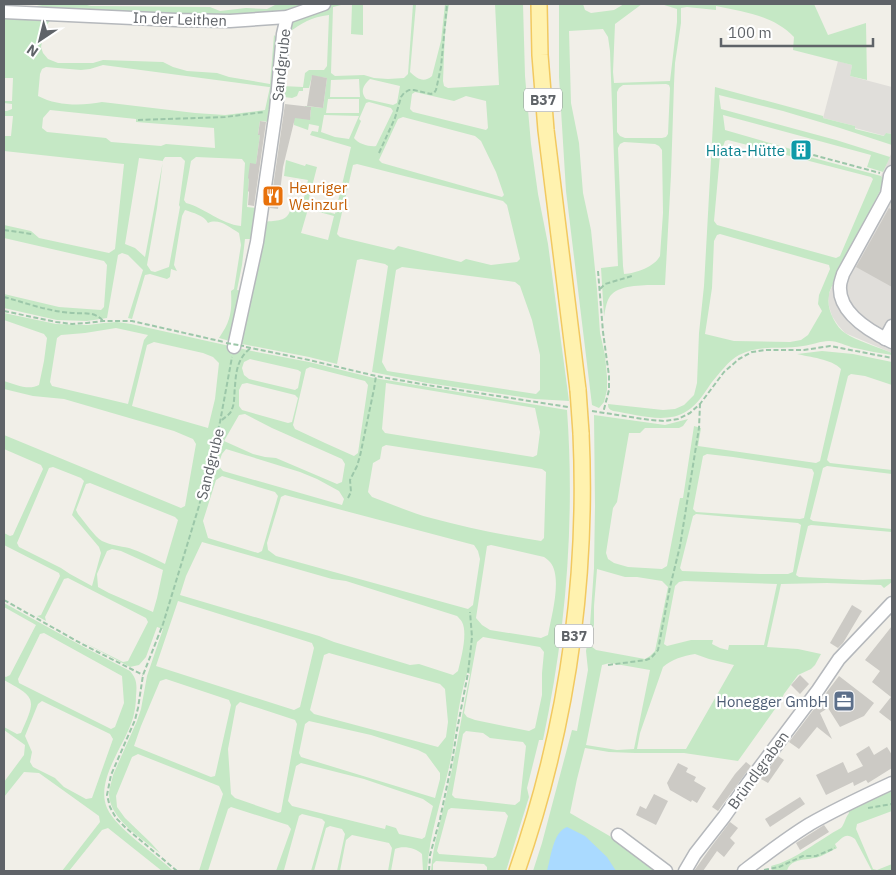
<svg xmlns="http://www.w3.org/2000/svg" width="896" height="875" viewBox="0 0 896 875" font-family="'IBM Plex Sans',sans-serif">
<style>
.industrial{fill:#e0deda}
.green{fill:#c5e8c5;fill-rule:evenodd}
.water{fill:#aadaff}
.building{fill:#cccac5}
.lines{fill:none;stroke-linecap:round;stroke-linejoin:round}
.minor-casing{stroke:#b5b8bc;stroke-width:15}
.major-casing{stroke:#f2c960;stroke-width:18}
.path{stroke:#9cc7a9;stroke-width:2;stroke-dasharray:5 2.5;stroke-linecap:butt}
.minor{stroke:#fff;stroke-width:12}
.major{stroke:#fff2af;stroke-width:15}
.major-bridge-casing{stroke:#f2c960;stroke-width:18;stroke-linecap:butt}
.path-bridge{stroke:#9cc7a9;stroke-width:2;stroke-dasharray:5 2.5;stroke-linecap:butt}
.major-bridge{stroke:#fff2af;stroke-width:15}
.labels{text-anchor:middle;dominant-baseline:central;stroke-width:4.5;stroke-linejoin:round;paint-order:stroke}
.shield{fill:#fff;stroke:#8f9295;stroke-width:1}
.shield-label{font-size:14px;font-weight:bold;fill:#5f6368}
.street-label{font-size:15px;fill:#5f6368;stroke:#fff}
.culture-label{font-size:15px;fill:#0d838f;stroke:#fff;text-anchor:end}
.food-label{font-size:15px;fill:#c56008;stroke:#fff;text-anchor:start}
.service-label{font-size:15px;fill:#4e5e75;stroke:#fff;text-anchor:end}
</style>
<rect width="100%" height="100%" fill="#f1efe8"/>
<!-- industrial -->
<g class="industrial">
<polygon points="838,61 852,65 850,76 892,87 892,134 886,133 885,136 855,128 855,126 823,118"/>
<polygon points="892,152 892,353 845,333 838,325 832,316 829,306 828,296 838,272 885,181 881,176"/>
</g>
<!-- green -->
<g class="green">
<polygon points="4,4 31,7 48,4 83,4 91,6 210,7 220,11 246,8 267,9 277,4 315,4 290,12 258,17 4,9"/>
<path d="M 334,4 L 345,4 L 333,7 L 331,73 L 335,76 L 364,75 L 374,78 L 388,79 L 404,78 L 408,74 L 413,4 L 416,4 L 410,72 C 417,79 424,83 432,76 L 441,41 L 445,4 L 449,4 L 445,30 L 443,81 L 444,86 L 448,88 L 499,85 L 495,4 L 523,4 L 525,76 L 531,144 L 538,194 L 548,244 L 569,401 L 535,399 L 427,383 L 372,372 L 388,266 L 385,264 L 361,259 L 357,260 L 337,364 L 309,357 L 237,343 L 264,222 C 273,220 286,223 290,211 C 291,206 290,202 293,198 L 302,200 L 304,198 L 308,180 L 284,176 L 286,160 L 305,166 L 306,164 L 317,167 L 307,206 L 335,214 L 351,147 L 310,135 L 312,131 L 318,132 L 319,126 L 309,124 L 308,130 L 294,125 L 294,118 L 310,118 L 311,110 L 305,109 L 305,106 L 323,108 L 327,78 L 312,76 L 309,88 L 303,88 L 303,91 L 299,91 L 297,96 L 292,98 L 284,97 L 285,91 L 282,88 L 282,86 L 303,87 L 305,73 L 309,70 L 324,70 L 327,66 L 329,15 C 311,17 302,23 288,33 C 288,30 288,27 289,25 C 295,12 322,7 334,4 ZM 359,79 L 360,97 L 330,97 L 331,80 ZM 370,79 L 400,86 L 397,103 L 393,105 L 366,99 C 360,92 363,85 370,79 ZM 415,92 L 454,101 L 466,96 L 486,101 L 488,128 L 486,130 L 413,112 L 410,109 L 412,94 ZM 328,99 L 359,99 L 359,113 L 326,113 ZM 369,102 L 391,108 L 393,111 L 376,146 C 370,147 358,144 354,138 L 361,121 L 359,119 L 366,103 ZM 324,115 L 359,116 L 349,139 L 335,137 L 321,132 ZM 403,117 L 475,136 L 481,141 L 496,172 L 504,195 L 502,197 L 382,163 L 379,160 L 398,119 ZM 357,164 L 503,201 L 507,205 L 520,259 L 517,262 L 491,265 L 466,259 L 461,262 L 398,246 L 394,250 L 340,237 L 337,234 L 353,165 ZM 308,209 L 334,216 L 328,240 L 301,233 ZM 402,267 L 515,282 L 520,286 L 532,320 L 540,355 L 540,390 L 536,394 L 387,371 L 382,362 L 396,270 Z"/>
<polygon points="350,4 363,4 363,35 351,34 352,4"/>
<path d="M 559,4 L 583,4 L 585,10 L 591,13 L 614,10 L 624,4 L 642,4 L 615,24 L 613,72 L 614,83 L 670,81 L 677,22 L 677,9 L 661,4 L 814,4 L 828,35 L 866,23 L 867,80 L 850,76 L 852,65 L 793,50 L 794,37 C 773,15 744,12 716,6 L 716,10 L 687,7 L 681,8 L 681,23 L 675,63 L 674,84 L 671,175 L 665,285 C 651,285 616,283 609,298 C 606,303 605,311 604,317 L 601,268 L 618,266 L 610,51 L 608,37 L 603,29 L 569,31 L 571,103 L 579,143 L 583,193 L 591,230 L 597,289 L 600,333 L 605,355 L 607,377 L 607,390 L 604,402 L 599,408 L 592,405 L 566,191 L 559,77 ZM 666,84 L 669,85 L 670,88 L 668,134 L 666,137 L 662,138 L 625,138 L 620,136 L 617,132 L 617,92 L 619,88 L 623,85 ZM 624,142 L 655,144 L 659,146 L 662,150 L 663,213 L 660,256 C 654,267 637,273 624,274 L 623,266 L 618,148 L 620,144 Z"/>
<path d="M 4,15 L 53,17 L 45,27 L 41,47 L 43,53 L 48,59 L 58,63 L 93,63 L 103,60 L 163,62 L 173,67 L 187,71 L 217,73 L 229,77 L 270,84 L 274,35 L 280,41 L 270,122 L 260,121 L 258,134 L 260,135 L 256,164 L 249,179 L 247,207 L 256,208 L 253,239 L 245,239 L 242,265 L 237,290 L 243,291 L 233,342 L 219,338 C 231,321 232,311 231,291 L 234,289 L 241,245 L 239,233 C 229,227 219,218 208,223 C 204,215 193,213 185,210 L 182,216 L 174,265 L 177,271 L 171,269 L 170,277 L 167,279 L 150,274 L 145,275 L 132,319 L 128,318 L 143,270 L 128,255 L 122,253 L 118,255 L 107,318 L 87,321 L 57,320 L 4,308 L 4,294 L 59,307 L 101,310 L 104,307 L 107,265 L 104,261 L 4,238 L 4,225 L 31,231 L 39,238 L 109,253 L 115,249 L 124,164 L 4,151 L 4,136 L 11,136 L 13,116 L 4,116 L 4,111 L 7,111 L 12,109 L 12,104 L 4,103 L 4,101 L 12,101 L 13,78 L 4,78 ZM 103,65 L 269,87 L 270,87 L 265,110 L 225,115 L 195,113 L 102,102 C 82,106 57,106 38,96 L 40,74 L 42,69 L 46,67 L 81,70 L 90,69 ZM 50,110 L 136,119 L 136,122 L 214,128 L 215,148 L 166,144 L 161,146 L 111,142 L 106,138 L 47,132 L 42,128 L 43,118 ZM 165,157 L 181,157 L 185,161 L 179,205 L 180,207 L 169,267 L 155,272 L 151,271 L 147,265 L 157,208 L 163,160 ZM 196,157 L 242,159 L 245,163 L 241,226 C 221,224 205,208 186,203 L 184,200 L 191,161 ZM 139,158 L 163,161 L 145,257 L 135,248 L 125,244 Z"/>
<path d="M 715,87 L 823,116 L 823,118 L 855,126 L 855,129 L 884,136 L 886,133 L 892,134 L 892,145 L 840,128 L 783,111 L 719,95 L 721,109 L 836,140 L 890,157 L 883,172 L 867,167 L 871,155 L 723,115 L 725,130 L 794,150 L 793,154 L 805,157 L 806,156 L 881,176 L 885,181 L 833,284 C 831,288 829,292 829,295 C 826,308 835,326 845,333 C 857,341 878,347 892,353 L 892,355 C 880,353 867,351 855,348 C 846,346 838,341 829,341 C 820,341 812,345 803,346 C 780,350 761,344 739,355 C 728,361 720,373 712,382 C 705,392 698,404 687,411 C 666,425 636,414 613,411 C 609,409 608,408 608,404 L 663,410 L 675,409 L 684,405 L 694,395 L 697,383 L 699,333 L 704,286 ZM 728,140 L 871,177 L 873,179 L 840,256 L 836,258 L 717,225 L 714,221 L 720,155 L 725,141 ZM 720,234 L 829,265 L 830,269 L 819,295 L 818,304 L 822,311 L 808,335 L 801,340 L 790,342 L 734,341 L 705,334 L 712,288 L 714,241 L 717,235 Z"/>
<path d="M 4,313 L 56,324 L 88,325 L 104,323 L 117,322 L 131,324 L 252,351 L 309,362 L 374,378 L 567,410 C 575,521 566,632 543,740 L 539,740 L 527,788 L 529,797 L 506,871 L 487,871 L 487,867 L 484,864 L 436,861 L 433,864 L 433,871 L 431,871 C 433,844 442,818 447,792 C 456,753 462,713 470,674 L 467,673 C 458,702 456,733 450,763 C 442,799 429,835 427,871 L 423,871 L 422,854 C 416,848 403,845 395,849 L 391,871 L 388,871 L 392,848 L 389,843 L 352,835 L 346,840 L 340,871 L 337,871 L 345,834 L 342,829 L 330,826 L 326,828 L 314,871 L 311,871 L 325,822 L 322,819 L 302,814 L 299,816 L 284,870 L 285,871 L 276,871 L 291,829 L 288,825 L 231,807 L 228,809 L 208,871 L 199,871 L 223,794 L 219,786 L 138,754 L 132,757 L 116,796 L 117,807 L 125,818 L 151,843 L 160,853 C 143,840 110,819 109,795 C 109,788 112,781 113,775 L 137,721 L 141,709 L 147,676 L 163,629 L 157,627 L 146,657 L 139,665 L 130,667 L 83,642 L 123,662 L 128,661 L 148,622 L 146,618 L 68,578 L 64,579 L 45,617 L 46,621 L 37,616 L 41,615 L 60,576 L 59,573 L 4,545 L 4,533 L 10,536 L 13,535 L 43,469 L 41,465 L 4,449 L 4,435 L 181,508 L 185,506 L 196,444 L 193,439 L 174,431 L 64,399 L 33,396 L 4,389 L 4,381 C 15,384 28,391 39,385 L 44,361 L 47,338 L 44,334 L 4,320 ZM 116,328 L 148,335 L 144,340 L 128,404 L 52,386 L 50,382 L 57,338 L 61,335 L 85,333 ZM 154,342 L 203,353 L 213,357 L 219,363 L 215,399 L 208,428 L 132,406 L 147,345 ZM 250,359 L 298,370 L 301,372 L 298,388 L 295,390 L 249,379 L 244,375 L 242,368 L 244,362 ZM 310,367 L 365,381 L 368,385 L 358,453 L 354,456 L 325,443 L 295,429 L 293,425 L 306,369 ZM 247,383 L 295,395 L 298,398 L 292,422 L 288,423 L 242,410 L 239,406 L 239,390 L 242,384 ZM 386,383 L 535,408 L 540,432 L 537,455 L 533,457 L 385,433 L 382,429 ZM 245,414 L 272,428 L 342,459 L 345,464 L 342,482 L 337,484 L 276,458 L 265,457 L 253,454 L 224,441 L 239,415 ZM 386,445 L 542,469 L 546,472 L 544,538 L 541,541 C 504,535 467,528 431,518 C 411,513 392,504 372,497 L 368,492 L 373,463 L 380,459 L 382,447 ZM 226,449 L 300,472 L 317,479 L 339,491 L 344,499 L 342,505 L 223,471 L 218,465 L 222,454 ZM 53,467 L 81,478 L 84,481 L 72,515 L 99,547 L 101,553 L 92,586 L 70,574 L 61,568 L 19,547 L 17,543 L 49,468 ZM 222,476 L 275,492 L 278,496 L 262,551 L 258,553 L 208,538 L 203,521 L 216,480 ZM 90,483 L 175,517 L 178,520 L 165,564 C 153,558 141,552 129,548 C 120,546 110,545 102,541 C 94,536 84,521 78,514 L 76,510 L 86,484 ZM 285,495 L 474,545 L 478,551 L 480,559 L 473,605 L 468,609 L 276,556 L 268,550 L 267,543 L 281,497 ZM 202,542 L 332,579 L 346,581 L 457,616 C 458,617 461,620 462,622 C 468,633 461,659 458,671 L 453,675 L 419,664 L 410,665 L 334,642 L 319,636 L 180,595 L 186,576 ZM 491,545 L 544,557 C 546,558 548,560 550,562 C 563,577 551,617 548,635 L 541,638 L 490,630 L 482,625 L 476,618 L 487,546 ZM 112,549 L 121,551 L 163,570 L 157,598 L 153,612 L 109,593 L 98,587 L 97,574 L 107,551 ZM 178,601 L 312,643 L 314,648 L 300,707 L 294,710 L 156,666 ZM 483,637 L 540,647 L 544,652 L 542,673 L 542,695 L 535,728 L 529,731 L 475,720 L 467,717 L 464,713 L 477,642 ZM 329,653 L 440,684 L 445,689 L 448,722 L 446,737 L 438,747 L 314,714 L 310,710 L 324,655 ZM 166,679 L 229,700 L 231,705 L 215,776 L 211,777 L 134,746 L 141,726 L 160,681 ZM 240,702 L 295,720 L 297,724 L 281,812 L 278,813 L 235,798 L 231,794 L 228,749 L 236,706 ZM 309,721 L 371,735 L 418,750 L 426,754 L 440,773 L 440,779 L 435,798 L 301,757 L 299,753 L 305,724 ZM 466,731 L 483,733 L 490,738 L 523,742 L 526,746 L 520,801 L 515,805 L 455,798 L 452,795 L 463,734 ZM 301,763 L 364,779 L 423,799 L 433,806 L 425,837 L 422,839 L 399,834 L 396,828 L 386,825 L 385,829 L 292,806 L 288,801 L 296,766 ZM 451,808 L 505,812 L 508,816 L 496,856 L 493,858 L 439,854 L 437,851 L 448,810 Z"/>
<path d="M 822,351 L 853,354 L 892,362 L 892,385 L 865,376 L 851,374 L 848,376 L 827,460 L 830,463 L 892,470 L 892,474 L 827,466 L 823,468 L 810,519 L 813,521 L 892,529 L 892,532 L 811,525 L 808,526 L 796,575 L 799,577 L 863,580 L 892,579 L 892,582 L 884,588 L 881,585 L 827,583 L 781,584 L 767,647 L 798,649 L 821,654 L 815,665 L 811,669 L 798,675 L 784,694 L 780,702 L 738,761 L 684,753 L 635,753 L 609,752 L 585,748 L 577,779 L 570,813 L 613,838 L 656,871 L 533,871 L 542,843 L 572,730 L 577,731 L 588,670 L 586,651 L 590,625 L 594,568 L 595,506 L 594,415 L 665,425 L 688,419 L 683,426 L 679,428 L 645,428 L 640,433 L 629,433 L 617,502 L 613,508 L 606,553 L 608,559 L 614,563 L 628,567 L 662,569 L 667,566 L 680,498 L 683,498 L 694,426 L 701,428 L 698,446 L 816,463 L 820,461 L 841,369 C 832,359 809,357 797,354 ZM 707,454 L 733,457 L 812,469 L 814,473 L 804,518 L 800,519 L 696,512 L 693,509 L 703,456 ZM 696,514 L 798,523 L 801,525 L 793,572 L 788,574 L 760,574 L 682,571 L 680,568 L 693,516 ZM 597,569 L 625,577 L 637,577 L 662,581 L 668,587 L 655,651 L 650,656 L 645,659 L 596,650 L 591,646 L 594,624 L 594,606 ZM 684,581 L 777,584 L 764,645 L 729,645 L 728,650 L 720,648 L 712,644 L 713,640 L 691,640 L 667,646 L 664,644 L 675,586 L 679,582 ZM 695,654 L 709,659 L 734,665 L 686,749 L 637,749 L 640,733 L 663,667 C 672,659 683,656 695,654 ZM 610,663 L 650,670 L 634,749 L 617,750 L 586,745 L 602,665 Z"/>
<path d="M 4,603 L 82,646 L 130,671 C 137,679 137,685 136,696 C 136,703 135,711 133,718 C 125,745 95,780 107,808 C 117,830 155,853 173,871 L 162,871 L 108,828 L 102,830 L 69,871 L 62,871 L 100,822 L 99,816 L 39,773 L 24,772 L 4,797 L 4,782 L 24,755 L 25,745 L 4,730 L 4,727 L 17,734 L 21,733 C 36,699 37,698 4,680 L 4,676 L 6,677 L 10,675 L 36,625 L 4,607 ZM 44,633 L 122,676 L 124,703 L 115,727 L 111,729 L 19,683 L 18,679 L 40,634 ZM 42,701 L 110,734 L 113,739 L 92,798 L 86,799 L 64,787 L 55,778 L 33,767 L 30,762 L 32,752 L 25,736 L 38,704 Z"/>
<path d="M 892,789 L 892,811 L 857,824 L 856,829 L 873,869 L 877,870 L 892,864 L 892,871 L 872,871 L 855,839 C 845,832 843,838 835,844 L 837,848 C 830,851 822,857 814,858 C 804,860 790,859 787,871 L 773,871 L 771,866 C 794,861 820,839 841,828 C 845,823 845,818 849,813 L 848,810 Z"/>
</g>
<!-- water -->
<path class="water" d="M 567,827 L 585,836 L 607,857 L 616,871 L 547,871 C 551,857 553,832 567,827 Z"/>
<!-- building -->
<g class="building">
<polygon points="312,75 327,78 323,108 307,106"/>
<polygon points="285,104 311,107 310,120 295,118 283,167 278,209 270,208"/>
<polygon points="260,121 266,122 254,206 248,205 249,192 248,191 249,179 248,178 250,163 256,164 260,135 258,135"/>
<polygon points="889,208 892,210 892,287 856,267"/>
<polygon points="852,605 862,611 843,643 838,648 830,643"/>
<polygon points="892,626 892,722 879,712 891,697 872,682 880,671 865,660"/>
<polygon points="800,675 809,684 800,694 791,685"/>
<polygon points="839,676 874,703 864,716 840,727 828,708 820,713 832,739 817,727 799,749 789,742"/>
<polygon points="869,746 874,755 887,747 892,755 892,768 868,783 866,780 854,786 853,782 826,795 816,775 843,762 848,773 863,766 856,754"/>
<polygon points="778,756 784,760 768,783 761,779"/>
<polygon points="746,762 751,766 718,811 712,807 735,774"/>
<polygon points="678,763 688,768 686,772 696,777 694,781 706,788 697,803 692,800 691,802 670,790 667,783"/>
<polygon points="654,794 668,801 656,825 636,815 640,806 646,809"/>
<polygon points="800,797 805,804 770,827 765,819"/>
<polygon points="730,822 738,828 730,838 735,843 724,857 717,851 703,871 694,871 711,847"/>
<polygon points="824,825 829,832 800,850 796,843"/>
</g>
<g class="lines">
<!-- minor casing -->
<g class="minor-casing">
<g id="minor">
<polyline points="4,12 176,20 230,21 287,17 324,4"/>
<path d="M 892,172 L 890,176 L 887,194 L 843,274 C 842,278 840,282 840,286 C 838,313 871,332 892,342"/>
<polyline points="885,339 892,326"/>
<polyline points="234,347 257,242 276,110 283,34 287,17"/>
<polyline points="618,835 666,871"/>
<polyline points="685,871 695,854 724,817 748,783 818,690 839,659 892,603"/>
<path d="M 744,871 C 765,855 787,838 810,824 C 836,809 864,796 892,783"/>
</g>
</g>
<!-- major casing -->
<g class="major-casing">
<g id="major">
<polyline points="539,4 540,55 546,130 578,390"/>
<path d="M 517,871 C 567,728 588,585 581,433"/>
</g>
</g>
<!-- path -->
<g class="path">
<polyline points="138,120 225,117 264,112"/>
<polyline points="379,153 395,118 401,97 404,93 409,90 414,90 431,94 434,93 436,90 441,67 447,4"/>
<polyline points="806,153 880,173"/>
<polyline points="4,230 32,234"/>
<polyline points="598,271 603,332 609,376 609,390 603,413"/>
<polyline points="600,289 605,284 632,276"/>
<path d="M 4,297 C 26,303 50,312 74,313 C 84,314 95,311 103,321"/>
<polyline points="4,311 56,322 72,324 87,323 103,321 132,321 224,342"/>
<polyline points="246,347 309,360 376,376 427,385 568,407"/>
<polyline points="592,411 650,420 665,421 678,419 690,413 700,404 724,372 739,359 752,352 766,350 804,350 830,346 892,358"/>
<path d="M 222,420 C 225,417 231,414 232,409 C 235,402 234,394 235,386 C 236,371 238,357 251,348"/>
<polyline points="348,498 351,492 350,480 357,466 360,456 374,389 376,376"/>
<polyline points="4,600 82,644 143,675"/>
<polyline points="608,665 646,660 651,658 658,650 670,587 680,546 699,428 700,404"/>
<polyline points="868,808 892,804"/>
<polyline points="764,870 779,867 803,856 816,856 835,848"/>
<polyline points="177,871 126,828 116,818 110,807 107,795 111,775 135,720 138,708 143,675 163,624 199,506 220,422 232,357"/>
<polyline points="429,871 430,855 440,819 452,762 457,730 468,673 472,637 470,612"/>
</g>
<!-- minor -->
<use href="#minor" class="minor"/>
<!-- major -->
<use href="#major" class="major"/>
<!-- major-bridge casing -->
<g class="major-bridge-casing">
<polyline id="major-bridge" points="578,390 581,433"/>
</g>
<!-- path-bridge -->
<polyline class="path-bridge" points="226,343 244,346"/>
<!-- major-bridge -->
<use href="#major-bridge" class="major-bridge"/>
</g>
<!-- icons -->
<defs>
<g id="building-square" transform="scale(1.125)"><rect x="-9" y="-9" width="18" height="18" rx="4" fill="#0f9aa8" stroke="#fff"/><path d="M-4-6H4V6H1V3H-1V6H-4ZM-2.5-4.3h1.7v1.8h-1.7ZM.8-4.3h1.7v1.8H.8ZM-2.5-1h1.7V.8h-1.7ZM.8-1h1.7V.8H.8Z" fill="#fff"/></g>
<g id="restaurant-square" transform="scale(1.125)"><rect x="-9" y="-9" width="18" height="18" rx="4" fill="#e8710a" stroke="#fff"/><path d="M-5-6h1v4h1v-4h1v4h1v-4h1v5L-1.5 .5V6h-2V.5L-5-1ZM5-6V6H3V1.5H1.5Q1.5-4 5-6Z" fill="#fff"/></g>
<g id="office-square" transform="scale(1.125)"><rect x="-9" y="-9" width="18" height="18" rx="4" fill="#5c6f8a" stroke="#fff"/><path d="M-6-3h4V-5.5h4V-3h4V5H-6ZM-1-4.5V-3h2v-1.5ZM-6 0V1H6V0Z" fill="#fff"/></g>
</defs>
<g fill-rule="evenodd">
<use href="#building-square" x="801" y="150"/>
<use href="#restaurant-square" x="273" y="196"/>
<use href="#office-square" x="844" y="701"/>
</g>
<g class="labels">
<!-- shield labels -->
<g class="shield">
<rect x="524" y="88.5" width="38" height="23" rx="4"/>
<rect x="555" y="624.5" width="38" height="23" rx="4"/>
</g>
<g class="shield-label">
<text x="543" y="100">B37</text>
<text x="574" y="636">B37</text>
</g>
<!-- street labels -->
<g class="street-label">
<text transform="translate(180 19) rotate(2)">In der Leithen</text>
<text transform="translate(281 65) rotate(-84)">Sandgrube</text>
<text transform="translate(210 464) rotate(-76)">Sandgrube</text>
<text transform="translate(758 770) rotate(-54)">Bründlgraben</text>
</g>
<!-- culture labels -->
<g class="culture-label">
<text x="785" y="150">Hiata-Hütte</text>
</g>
<!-- food labels -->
<g class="food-label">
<text x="289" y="187">Heuriger<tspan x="289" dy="17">Weinzurl</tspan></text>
</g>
<!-- service labels -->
<g class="service-label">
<text x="828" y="701">Honegger GmbH</text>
</g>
</g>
<!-- border -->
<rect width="896" height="875" fill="none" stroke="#5f6368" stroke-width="10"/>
<!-- north arrow -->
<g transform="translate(40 40) rotate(215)" stroke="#ffffff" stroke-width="4" paint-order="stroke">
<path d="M0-4L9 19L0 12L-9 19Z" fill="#5f6368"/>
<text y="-8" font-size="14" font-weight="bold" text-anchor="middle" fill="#5f6368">N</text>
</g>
<!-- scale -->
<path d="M721 38v8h152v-8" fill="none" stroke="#5f6368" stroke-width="2.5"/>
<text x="728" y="38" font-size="15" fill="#5f6368" stroke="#ffffff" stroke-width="4" paint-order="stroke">100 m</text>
</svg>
